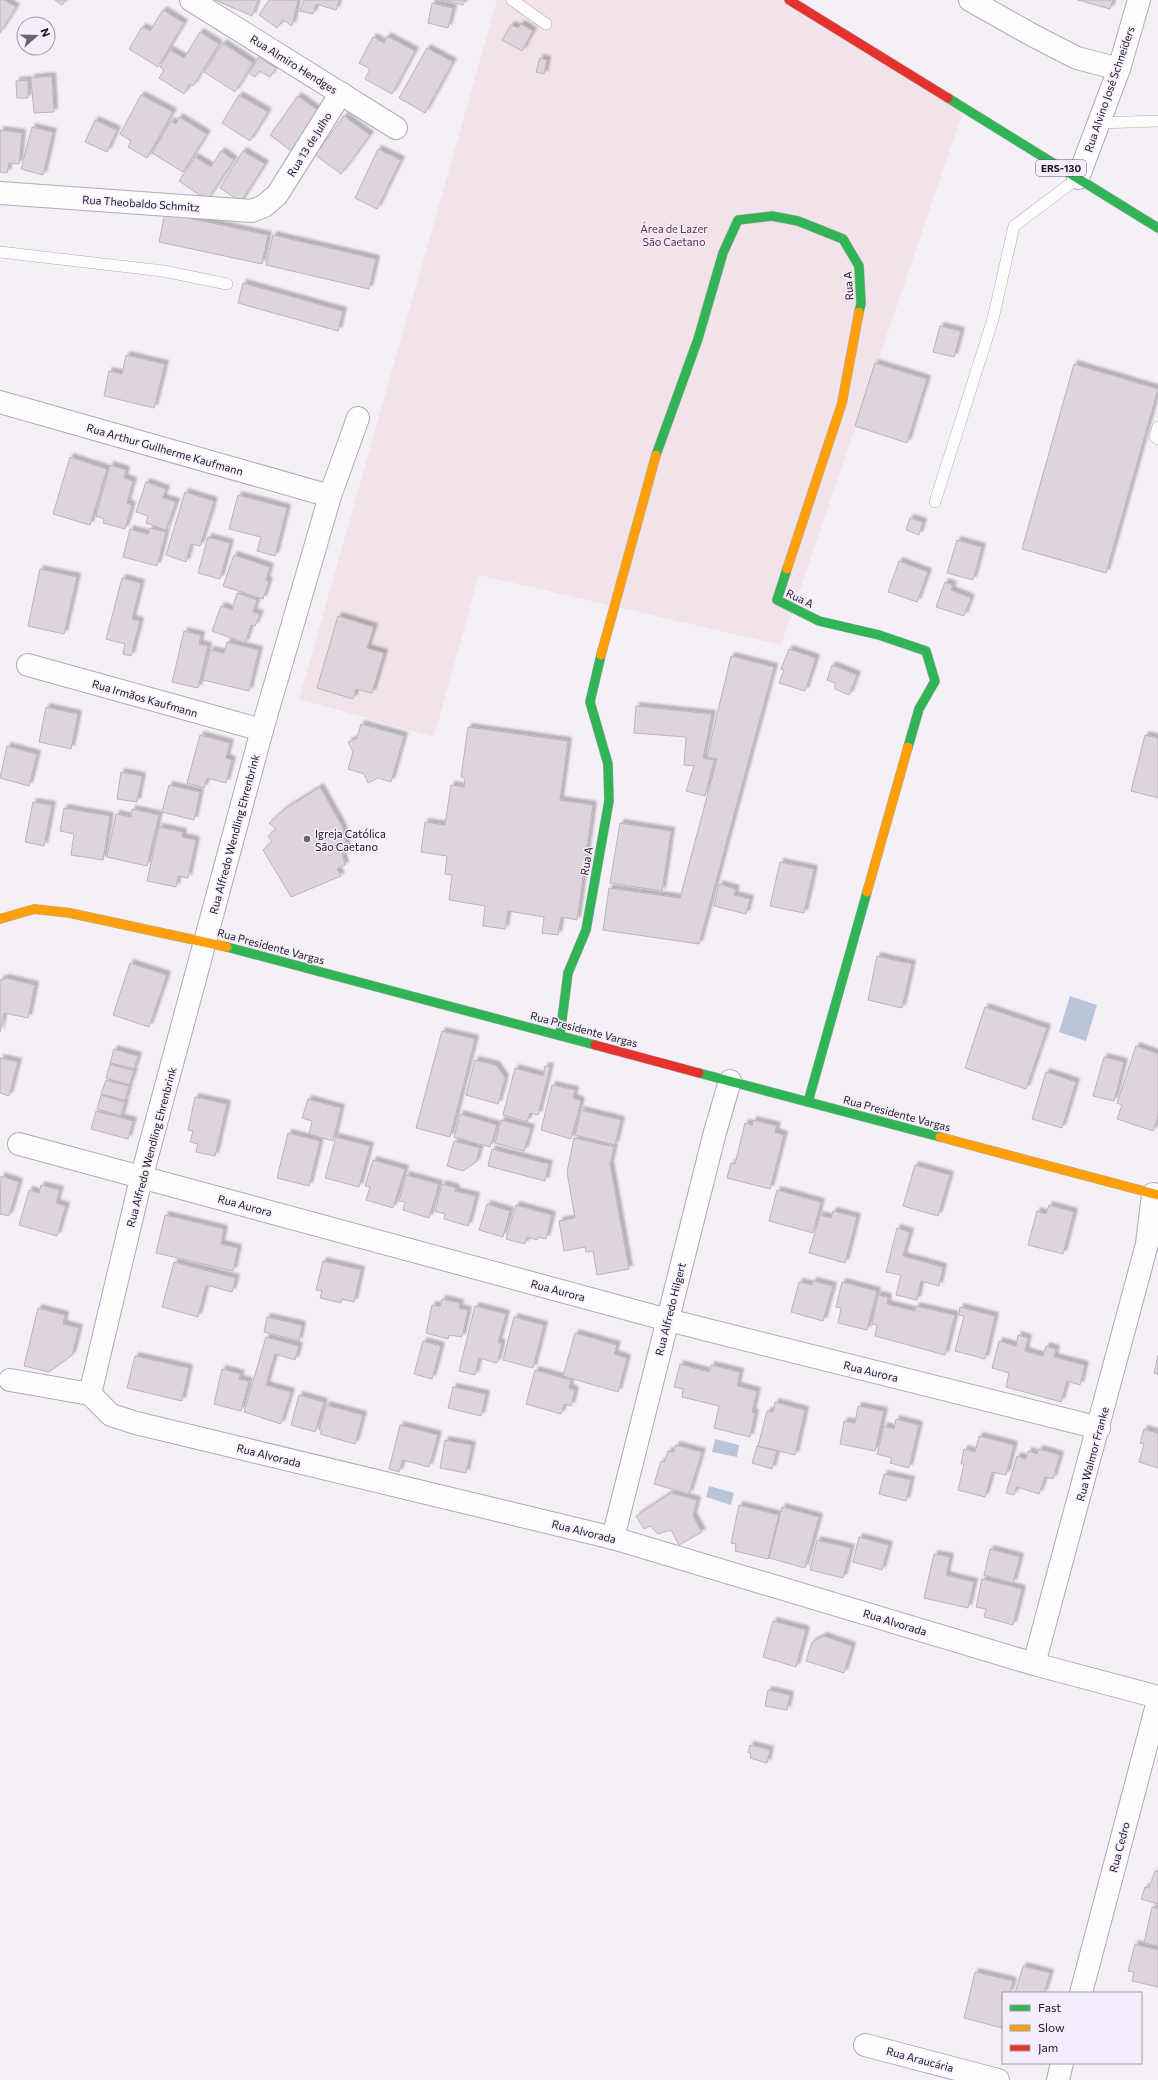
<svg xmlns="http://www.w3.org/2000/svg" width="1158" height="2080" viewBox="0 0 1158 2080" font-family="Commissioner,sans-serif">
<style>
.green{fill:#f2e2e9}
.water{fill:#b9c4d9}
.building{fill:#ddd4dc;stroke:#bbb4ba;filter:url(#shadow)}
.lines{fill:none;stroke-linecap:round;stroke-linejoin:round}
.lane-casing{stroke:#b0abb3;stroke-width:12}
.street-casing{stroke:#b0abb3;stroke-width:24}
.fast-casing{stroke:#b0abb3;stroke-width:10}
.slow-casing{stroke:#b0abb3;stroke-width:10}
.jam-casing{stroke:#b0abb3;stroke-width:10}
.lane{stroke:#fefdfe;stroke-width:11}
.street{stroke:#fefdfe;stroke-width:22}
.fast{stroke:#30b455;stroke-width:9}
.slow{stroke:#ff9f0a;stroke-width:9}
.jam{stroke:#e5322d;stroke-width:9}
.poi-dot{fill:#69646c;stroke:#f6edfc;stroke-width:1.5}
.labels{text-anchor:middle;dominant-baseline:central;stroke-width:3;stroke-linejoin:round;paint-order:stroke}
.shield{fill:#f6edfc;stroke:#5e5862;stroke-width:1}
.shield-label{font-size:10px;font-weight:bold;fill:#1d1820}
.street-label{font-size:11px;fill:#1d1820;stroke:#f6edfc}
.park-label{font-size:11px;fill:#622f3d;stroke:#f6edfc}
.poi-label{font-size:11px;fill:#1d1820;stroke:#f6edfc;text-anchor:start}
</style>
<defs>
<filter id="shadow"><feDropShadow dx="3.5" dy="-3.5" stdDeviation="1" flood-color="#0004"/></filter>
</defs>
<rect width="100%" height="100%" fill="#f5f0f8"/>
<!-- green -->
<polygon class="green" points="497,0 789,0 964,109 781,645 479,575 434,737 299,699"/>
<!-- water -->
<g class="water">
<polygon points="1070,996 1097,1005 1086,1041 1059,1032"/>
<polygon points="715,1439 739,1445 737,1457 712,1452"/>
<polygon points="709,1486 734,1493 731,1505 706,1497"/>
</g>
<!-- building -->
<g class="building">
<polygon points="0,0 4,0 16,7 0,33"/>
<polygon points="55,0 66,0 62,5"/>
<polygon points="215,0 258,0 252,16"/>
<polygon points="269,0 298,0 292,26 283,20 277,28 259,15"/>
<polygon points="304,0 339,0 336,10 316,4 313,14 300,11"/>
<polygon points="441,0 465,0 463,5"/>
<polygon points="1078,0 1113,0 1110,9"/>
<polygon points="432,3 453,8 448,28 428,23"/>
<polygon points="163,10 184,23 158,67 129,49 142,27 150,31"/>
<polygon points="521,24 533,31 522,51 502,40 511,25 518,28"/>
<polygon points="200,32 219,44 193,86 190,84 184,94 159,78 164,70 160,67 170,50 184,58"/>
<polygon points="387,36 415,51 392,94 365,79 370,69 359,63 373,37 384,43"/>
<polygon points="223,43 253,63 235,92 204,72"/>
<polygon points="427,48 453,62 425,113 399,98"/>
<polygon points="259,57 276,68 270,77 259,71 255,77 249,73"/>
<polygon points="540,58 547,60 544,74 536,72"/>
<polygon points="52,76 54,112 34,113 31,78"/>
<polygon points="28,80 28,98 17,98 16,81"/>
<polygon points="141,95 173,112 147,158 128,147 131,141 120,134"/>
<polygon points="239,95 268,112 250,141 222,123"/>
<polygon points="298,96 319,111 291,151 270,135"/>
<polygon points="344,116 370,135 341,174 315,155"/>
<polygon points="179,117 207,134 183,172 152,153 171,121 176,124"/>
<polygon points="95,120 117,130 107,152 85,142"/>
<polygon points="32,127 53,132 43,175 21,169"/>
<polygon points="0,130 22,133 19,164 9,163 7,173 0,172"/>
<polygon points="378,149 401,160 377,209 355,198"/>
<polygon points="221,151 234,160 207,200 179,181 195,157 211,167"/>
<polygon points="243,151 265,164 241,202 220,188"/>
<polygon points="165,213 268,235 262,264 159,242"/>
<polygon points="273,235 376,259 369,289 266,265"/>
<polygon points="243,283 343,311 338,331 238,303"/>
<polygon points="940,326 961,331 954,357 933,352"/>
<polygon points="126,355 165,364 154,408 104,396 109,371 122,374"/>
<polygon points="875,363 927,379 907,443 855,426"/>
<polygon points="1074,364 1158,389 1106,573 1022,549"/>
<polygon points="70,457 107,469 90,525 53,514"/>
<polygon points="110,465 126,470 124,478 133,481 127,503 132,505 125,529 103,523 104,519 96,516"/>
<polygon points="146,482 166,489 163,498 176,502 166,530 146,523 148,516 136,512"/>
<polygon points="185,492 214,501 200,546 191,544 186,562 166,555"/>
<polygon points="238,495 287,508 275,556 257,551 261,537 229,529"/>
<polygon points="910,518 923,522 919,535 906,530"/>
<polygon points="150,528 166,532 157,566 123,557 130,529 148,534"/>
<polygon points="208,537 230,543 220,579 198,573"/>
<polygon points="957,540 982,547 973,580 947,573"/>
<polygon points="234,555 270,567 266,580 269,581 263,599 223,586"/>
<polygon points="899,561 928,572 917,602 888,592"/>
<polygon points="40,569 77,577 64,634 28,626"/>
<polygon points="122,578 141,583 132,619 140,621 131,656 123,654 125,644 106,639"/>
<polygon points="945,582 953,585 951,590 971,598 964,616 936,607"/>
<polygon points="237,593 257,600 253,612 260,614 255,626 251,625 245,643 212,631 221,606 232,610"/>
<polygon points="338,616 374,627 367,648 384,653 372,693 356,689 353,699 317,688"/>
<polygon points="184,631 201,635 199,644 208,646 198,688 172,682"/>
<polygon points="227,642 259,650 249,691 203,680 210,650 224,653"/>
<polygon points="789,649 816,658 805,691 779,683 784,670 781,669"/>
<polygon points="731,656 774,667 699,944 603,930 609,888 680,898 717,759 707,757"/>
<polygon points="832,665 857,675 849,695 835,689 835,683 827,680"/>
<polygon points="636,706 712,714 703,758 714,760 705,796 686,791 694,766 684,765 686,737 634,733"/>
<polygon points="46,707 78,714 71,749 39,742"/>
<polygon points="361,724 404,736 391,782 378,778 368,783 364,774 348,769 353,752 348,742 357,738"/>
<polygon points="468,727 568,741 560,800 593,805 577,920 561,917 558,935 542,933 544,917 508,911 505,929 483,926 485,906 449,900 452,875 445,874 447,856 421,852 425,822 445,825 451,785 464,787 465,778 461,777"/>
<polygon points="200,735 230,743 226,758 232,760 226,783 207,778 204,788 187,783"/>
<polygon points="1145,735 1158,738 1158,798 1131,791"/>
<polygon points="7,746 37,754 29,786 0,778"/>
<polygon points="121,772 142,776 137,802 117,799"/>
<polygon points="169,785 200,792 194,820 162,812"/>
<polygon points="320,787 342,826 348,852 342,853 345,865 337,869 341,876 291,897 263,850 272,842 268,836 276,829 269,823 285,809"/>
<polygon points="33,802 52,805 44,846 25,842"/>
<polygon points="64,808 110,816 103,860 71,855 74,834 60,831"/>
<polygon points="132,809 159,815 147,866 107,857 116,814 131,817"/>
<polygon points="620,823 671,831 662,891 610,883"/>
<polygon points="159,827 183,832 182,837 196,840 188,878 178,876 176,887 147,881"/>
<polygon points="780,862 814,869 804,913 770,906"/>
<polygon points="719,884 736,889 734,895 750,899 746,914 714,906"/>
<polygon points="877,956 912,964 902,1008 868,1000"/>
<polygon points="130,963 167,975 149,1027 113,1015"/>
<polygon points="6,978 35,985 28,1018 4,1013 0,1032 0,980"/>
<polygon points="985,1007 1047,1028 1026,1089 965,1068"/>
<polygon points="442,1031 475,1039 450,1137 416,1128"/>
<polygon points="1136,1046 1158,1054 1158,1116 1153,1131 1117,1119 1122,1105 1117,1103"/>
<polygon points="114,1049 138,1056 134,1069 110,1063"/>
<polygon points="1104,1057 1124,1062 1114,1101 1093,1096"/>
<polygon points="0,1058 18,1062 9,1096 0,1093"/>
<polygon points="475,1060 496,1065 505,1078 498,1104 466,1095"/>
<polygon points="110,1064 134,1071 129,1085 106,1078"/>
<polygon points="545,1066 550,1067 538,1115 530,1113 527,1122 503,1115 515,1068 543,1076"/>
<polygon points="1046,1072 1076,1082 1062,1128 1032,1119"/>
<polygon points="106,1080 129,1086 125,1100 101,1094"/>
<polygon points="552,1085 575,1090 573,1098 581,1101 571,1139 541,1130"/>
<polygon points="101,1095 125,1102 121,1116 97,1109"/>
<polygon points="195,1097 227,1104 215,1156 196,1152 198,1144 190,1142 193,1131 188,1130"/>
<polygon points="308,1099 341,1108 333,1141 309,1134 312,1121 302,1118"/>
<polygon points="581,1110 621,1120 615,1145 575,1135"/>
<polygon points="96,1111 133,1121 128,1139 91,1129"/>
<polygon points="460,1114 497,1125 490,1147 454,1137"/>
<polygon points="501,1120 531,1128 524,1151 495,1143"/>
<polygon points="753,1120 777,1126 775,1132 784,1135 770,1189 727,1178 731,1163 735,1164 745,1123 752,1125"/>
<polygon points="288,1133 320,1141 309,1186 277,1178"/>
<polygon points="336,1137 370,1146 359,1187 325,1178"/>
<polygon points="574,1138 614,1147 610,1164 629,1269 597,1275 593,1251 586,1252 585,1247 564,1251 559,1221 575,1218 567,1172"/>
<polygon points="454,1141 480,1148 476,1162 463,1171 447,1166"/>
<polygon points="492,1149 549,1164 545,1181 488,1166"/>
<polygon points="373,1160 405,1169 393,1208 366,1200 370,1187 365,1186"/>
<polygon points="915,1165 950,1175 938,1216 903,1206"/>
<polygon points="406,1175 439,1184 429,1218 403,1210 405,1202 399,1201"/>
<polygon points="1,1176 19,1182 9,1216 0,1214"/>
<polygon points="442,1184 456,1188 455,1191 476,1196 468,1226 444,1219 445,1214 435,1211"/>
<polygon points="41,1185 60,1190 56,1203 66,1206 57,1236 19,1225 29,1190 39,1193"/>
<polygon points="777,1190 821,1202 813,1233 769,1221"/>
<polygon points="487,1204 510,1211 503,1237 479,1230"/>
<polygon points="516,1205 552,1215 546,1239 538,1237 537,1240 527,1237 525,1244 506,1239"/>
<polygon points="1049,1205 1074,1212 1063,1254 1028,1245 1037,1211 1046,1214"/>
<polygon points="833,1211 857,1217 845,1263 809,1253 820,1215 831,1218"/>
<polygon points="165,1215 224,1229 221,1244 238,1248 233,1271 156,1253"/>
<polygon points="897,1228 910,1232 903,1256 943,1267 939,1286 921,1281 917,1300 896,1295 901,1275 886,1272"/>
<polygon points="323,1261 361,1270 354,1302 342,1299 341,1303 320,1298 322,1291 316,1290"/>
<polygon points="174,1262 236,1278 232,1292 206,1285 198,1317 162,1307"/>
<polygon points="813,1281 833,1286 823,1321 791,1312 799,1282 812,1285"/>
<polygon points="842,1282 877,1291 867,1330 838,1323 841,1308 836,1307"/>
<polygon points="878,1295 888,1297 887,1304 915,1311 916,1306 955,1315 945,1355 875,1336 877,1325 872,1324"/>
<polygon points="442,1299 460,1303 459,1308 468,1310 462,1337 449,1335 448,1339 426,1333 432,1305 440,1306"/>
<polygon points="475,1306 506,1314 498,1343 502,1343 497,1363 479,1358 475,1375 459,1371"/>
<polygon points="960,1307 995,1316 985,1359 955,1351 964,1316 959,1315"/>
<polygon points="38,1308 65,1315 63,1324 79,1328 72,1355 49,1372 24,1366"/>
<polygon points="267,1317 302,1325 299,1341 264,1332"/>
<polygon points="514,1317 544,1325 533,1368 503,1360"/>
<polygon points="575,1333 617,1345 614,1354 627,1358 618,1392 563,1376"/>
<polygon points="1018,1335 1028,1338 1025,1351 1043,1356 1046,1346 1056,1349 1054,1357 1085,1365 1080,1385 1067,1381 1061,1402 1006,1387 1009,1373 992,1368 999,1341 1016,1346"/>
<polygon points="266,1337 299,1346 295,1360 275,1354 266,1385 291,1392 281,1424 244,1412"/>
<polygon points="423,1341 441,1346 432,1379 414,1374"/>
<polygon points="1158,1355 1158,1374 1154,1373"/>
<polygon points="135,1356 189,1368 182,1401 127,1388"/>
<polygon points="680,1364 709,1372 711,1365 740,1372 737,1386 757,1391 752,1412 755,1413 750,1437 714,1428 719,1406 682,1397 683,1389 674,1387"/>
<polygon points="222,1369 241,1374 239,1379 249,1381 241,1411 214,1404"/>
<polygon points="535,1370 571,1380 569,1388 575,1390 571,1406 564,1404 561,1414 526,1404"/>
<polygon points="453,1387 486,1394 481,1416 448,1408"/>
<polygon points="299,1395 324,1402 315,1432 291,1425"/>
<polygon points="775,1402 805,1410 795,1455 758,1446 767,1411 773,1412"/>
<polygon points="326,1405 363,1415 355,1444 320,1434 322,1430 319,1430"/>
<polygon points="858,1406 884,1411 875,1451 840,1444 844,1421 855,1423"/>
<polygon points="896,1419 919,1425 909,1468 890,1463 892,1458 877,1454 884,1426 894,1429"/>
<polygon points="400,1425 438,1435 429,1467 403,1460 399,1472 389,1469"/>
<polygon points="1144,1429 1158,1433 1158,1468 1139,1462 1144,1444 1140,1443"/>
<polygon points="979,1436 1014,1445 1006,1475 992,1472 985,1497 958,1490 964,1464 961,1464 964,1449 975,1452"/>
<polygon points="445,1440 472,1445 466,1473 440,1468"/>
<polygon points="676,1445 702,1452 689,1494 654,1484 661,1461 665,1462 668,1451 674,1452"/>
<polygon points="757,1446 777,1451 772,1469 752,1463"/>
<polygon points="1039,1449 1060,1455 1053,1479 1045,1477 1039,1494 1017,1487 1014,1495 1006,1493 1017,1456 1026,1459 1028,1451 1037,1454"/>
<polygon points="884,1474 911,1480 906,1501 879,1494"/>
<polygon points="671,1493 697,1500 693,1516 702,1532 679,1545 671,1530 658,1534 650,1526 644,1529 636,1516"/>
<polygon points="739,1505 779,1515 768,1559 735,1551 736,1544 731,1543"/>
<polygon points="782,1507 819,1517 805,1568 769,1558"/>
<polygon points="859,1537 889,1545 882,1570 853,1562"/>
<polygon points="817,1540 851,1548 843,1578 810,1570"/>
<polygon points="990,1549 1020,1557 1013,1583 984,1575"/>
<polygon points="934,1554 950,1557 946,1575 974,1582 968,1608 924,1598"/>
<polygon points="982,1579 1022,1589 1013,1625 984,1617 986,1609 976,1607"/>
<polygon points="773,1621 806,1630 796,1667 763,1657"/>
<polygon points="824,1636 852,1646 844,1673 806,1661 812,1642"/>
<polygon points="768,1690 790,1695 787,1710 765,1706"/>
<polygon points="750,1745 770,1750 767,1763 750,1758 751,1753 748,1753"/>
<polygon points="1155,1871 1158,1872 1158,1904 1141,1899 1145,1887 1149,1888"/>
<polygon points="1152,1907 1158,1908 1158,1946 1144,1943"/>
<polygon points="1135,1944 1158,1950 1158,1987 1132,1981 1134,1972 1128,1971"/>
<polygon points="1023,1966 1050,1973 1044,1993 1015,1993"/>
<polygon points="975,1972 1013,1981 1010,1993 1003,1993 1002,2028 964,2018"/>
</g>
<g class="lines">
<!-- lane casing -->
<g class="lane-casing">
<g id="lane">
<polyline points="512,0 546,24"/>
<polyline points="1099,123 1158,121"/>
<polyline points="0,252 163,271 227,284"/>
<polyline points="1158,427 1155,437 1158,439"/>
<polyline points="935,502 993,319 1014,226 1078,178"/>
</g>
</g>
<!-- street casing -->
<g class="street-casing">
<g id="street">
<polyline points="191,0 396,128"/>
<polyline points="970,0 1032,35 1077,58 1119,69"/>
<polyline points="1078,178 1119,69 1139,0"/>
<polyline points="0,193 252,211 264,206 277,195 341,93"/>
<polyline points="0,402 330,496"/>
<polyline points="28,665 262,730"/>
<polyline points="19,1144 668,1320 1099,1428"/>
<polyline points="10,1380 90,1394 111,1415 136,1423 613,1538 1034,1664 1158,1697"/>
<polyline points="90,1394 141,1179 262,730 330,496 358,418"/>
<polyline points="613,1538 715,1132 730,1081"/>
<polyline points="1034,1664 1147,1244 1153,1194"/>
<polyline points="1081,1993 1158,1701"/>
<polyline points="865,2045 998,2080"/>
<polyline points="1058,2080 1062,2063"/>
</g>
</g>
<!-- fast casing -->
<g class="fast-casing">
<g id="fast">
<polyline points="948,98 1158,228"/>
<polyline points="656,455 698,339 723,253 738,220 772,216 798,221 843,239 859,266 861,304 859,312"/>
<polyline points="787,569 777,600 819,621 879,635 926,651 935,681 919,709 908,747"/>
<polyline points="227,947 595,1045"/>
<polyline points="560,1035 568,973 586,930 609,801 608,764 590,702 601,655"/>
<polyline points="699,1073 940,1137"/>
<polyline points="808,1102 867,892"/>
</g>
</g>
<!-- slow casing -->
<g class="slow-casing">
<g id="slow">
<polyline points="787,569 842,403 859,312"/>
<polyline points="601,655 656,455"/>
<polyline points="867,892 908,747"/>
<polyline points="0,919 34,909 70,913 227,947"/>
<polyline points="940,1137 1158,1195"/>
</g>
</g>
<!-- jam casing -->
<g class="jam-casing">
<g id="jam">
<polyline points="789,0 948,98"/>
<polyline points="595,1045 699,1073"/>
</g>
</g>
<!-- lane -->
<use href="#lane" class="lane"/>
<!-- street -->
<use href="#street" class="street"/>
<!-- fast -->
<use href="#fast" class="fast"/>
<!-- slow -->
<use href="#slow" class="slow"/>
<!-- jam -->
<use href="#jam" class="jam"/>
</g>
<!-- markers -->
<circle class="poi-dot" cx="307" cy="839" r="4"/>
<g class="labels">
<!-- shield labels -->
<rect class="shield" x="1036" y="160" width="50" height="16" rx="3"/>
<g class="shield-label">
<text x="1061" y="168">ERS-130</text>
</g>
<!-- street labels -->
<g class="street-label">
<text transform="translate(294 64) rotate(32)">Rua Almiro Hendges</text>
<text transform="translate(1109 89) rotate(-71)">Rua Alvino José Schneiders</text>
<text transform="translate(309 144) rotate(-58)">Rua 13 de Julho</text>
<text transform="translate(141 203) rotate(4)">Rua Theobaldo Schmitz</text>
<text transform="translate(848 286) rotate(-94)">Rua A</text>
<text transform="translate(165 449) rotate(16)">Rua Arthur Guilherme Kaufmann</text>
<text transform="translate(800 598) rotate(26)">Rua A</text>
<text transform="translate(145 698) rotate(16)">Rua Irmãos Kaufmann</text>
<text transform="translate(234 834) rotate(-75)">Rua Alfredo Wendling Ehrenbrink</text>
<text transform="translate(586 861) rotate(-80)">Rua A</text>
<text transform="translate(271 946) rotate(15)">Rua Presidente Vargas</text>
<text transform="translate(584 1029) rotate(15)">Rua Presidente Vargas</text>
<text transform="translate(897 1113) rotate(15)">Rua Presidente Vargas</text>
<text transform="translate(151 1147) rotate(-75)">Rua Alfredo Wendling Ehrenbrink</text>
<text transform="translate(245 1205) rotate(15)">Rua Aurora</text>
<text transform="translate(558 1290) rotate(15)">Rua Aurora</text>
<text transform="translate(670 1309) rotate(-76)">Rua Alfredo Hilgert</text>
<text transform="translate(871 1371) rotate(14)">Rua Aurora</text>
<text transform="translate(1092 1454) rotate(-75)">Rua Walmor Franke</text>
<text transform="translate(269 1455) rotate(14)">Rua Alvorada</text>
<text transform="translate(584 1531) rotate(14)">Rua Alvorada</text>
<text transform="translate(895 1622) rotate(17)">Rua Alvorada</text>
<text transform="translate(1119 1847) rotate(-75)">Rua Cedro</text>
<text transform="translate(920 2059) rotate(15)">Rua Araucária</text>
</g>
<!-- park labels -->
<g class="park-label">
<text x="674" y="228">Área de Lazer<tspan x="674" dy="13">São Caetano</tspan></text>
</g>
<!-- poi labels -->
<g class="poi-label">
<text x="315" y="833">Igreja Católica<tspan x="315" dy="13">São Caetano</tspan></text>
</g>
</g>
<!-- legend -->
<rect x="1002" y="1992" width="140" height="72" fill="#f6edfc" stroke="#9f98a4"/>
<rect x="1010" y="2005" width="20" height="6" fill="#30b455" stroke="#9f98a4"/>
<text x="1038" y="2012" font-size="12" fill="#1d1820">Fast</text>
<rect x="1010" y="2025" width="20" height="6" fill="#ff9f0a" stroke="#9f98a4"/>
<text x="1038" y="2032" font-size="12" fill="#1d1820">Slow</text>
<rect x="1010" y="2045" width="20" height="6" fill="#e5322d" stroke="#9f98a4"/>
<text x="1038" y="2052" font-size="12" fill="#1d1820">Jam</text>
<!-- north arrow -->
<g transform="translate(36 36) rotate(70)"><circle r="19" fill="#f6edfc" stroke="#9f98a4"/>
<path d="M0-3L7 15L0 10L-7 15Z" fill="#69646c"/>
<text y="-6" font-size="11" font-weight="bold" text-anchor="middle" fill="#1d1820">N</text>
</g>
</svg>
